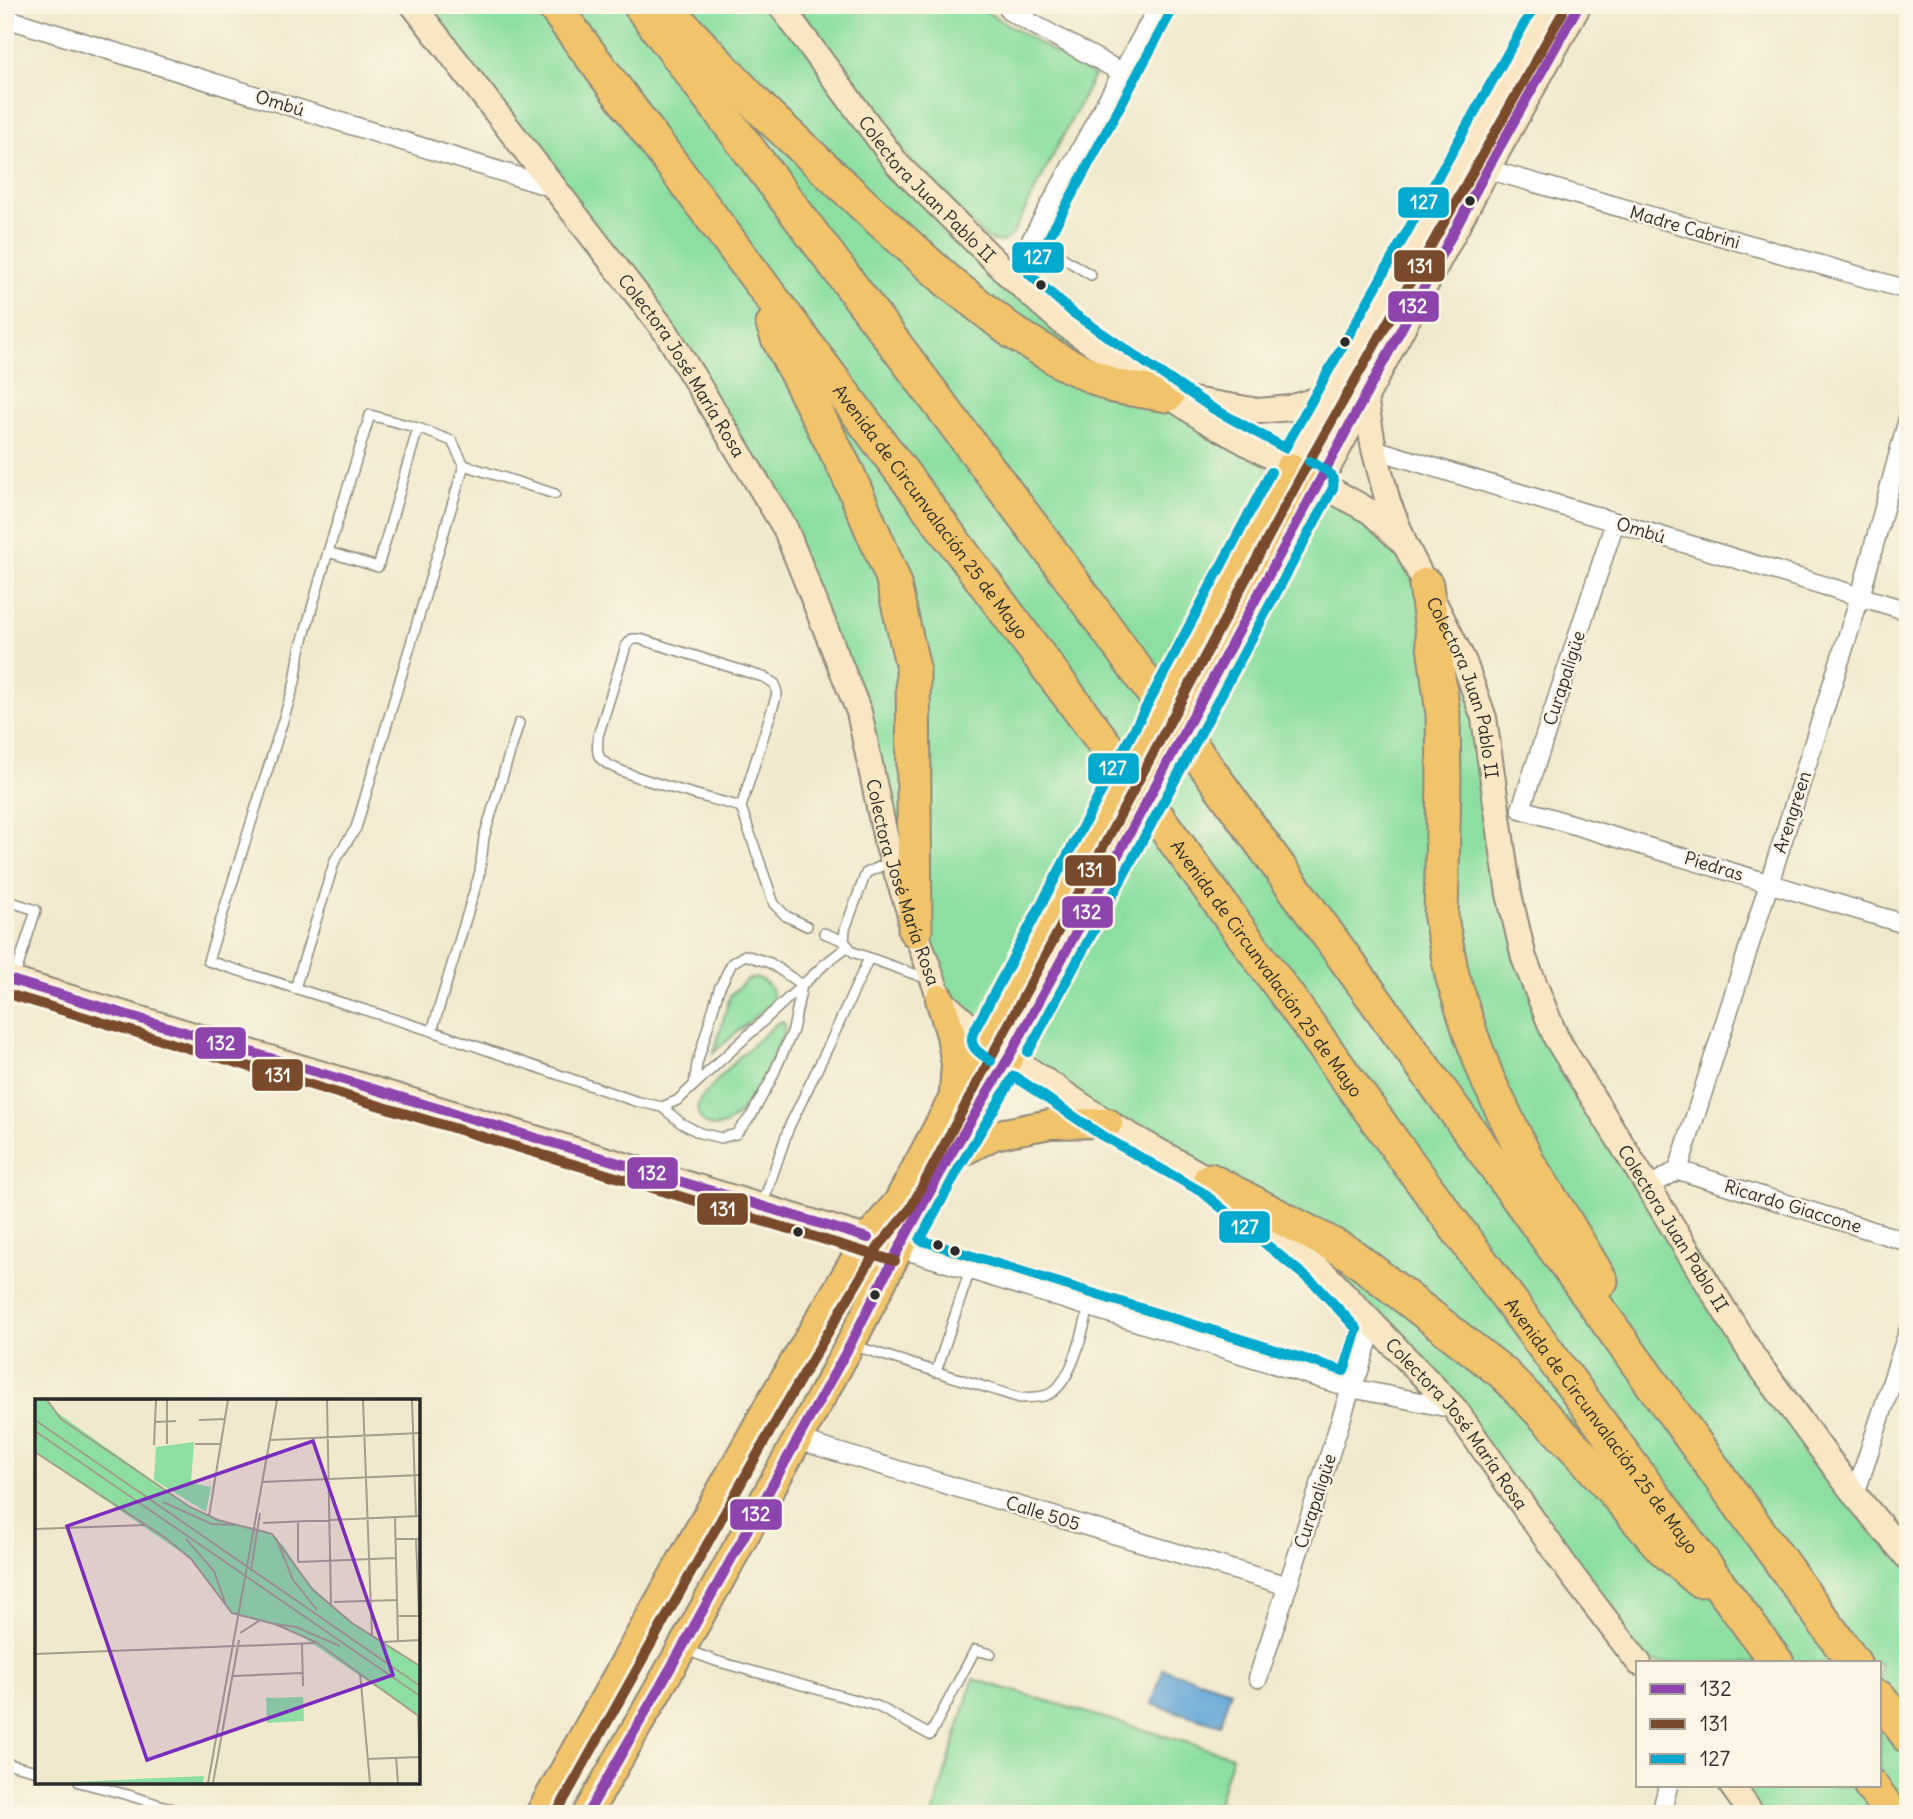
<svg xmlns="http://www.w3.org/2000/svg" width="1913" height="1819" viewBox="0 0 1913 1819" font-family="Delius,sans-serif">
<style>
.green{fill:#8cdfa0;stroke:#5c8566;stroke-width:2}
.water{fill:#61a5d6;stroke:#466880;stroke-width:2}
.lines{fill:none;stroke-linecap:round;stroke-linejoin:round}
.service-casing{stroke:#8e8a7c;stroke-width:12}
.minor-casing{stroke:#8e8a7c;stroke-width:21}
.secondary-casing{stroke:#8e8a7c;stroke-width:28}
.primary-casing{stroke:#8e8a7c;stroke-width:32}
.motorway-casing{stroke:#8e8a7c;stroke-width:37}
.service{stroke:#fff;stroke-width:9}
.minor{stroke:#fff;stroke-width:18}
.secondary{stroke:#f9e7c3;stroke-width:24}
.primary{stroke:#f1c36a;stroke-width:28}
.motorway{stroke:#f1c36a;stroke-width:33}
.primary-bridge-casing{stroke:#8e8a7c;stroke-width:32;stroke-linecap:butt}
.primary-bridge{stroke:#f1c36a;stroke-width:28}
.bus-1-casing{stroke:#fcf5e5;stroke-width:16}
.bus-2-casing{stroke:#fcf5e5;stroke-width:16}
.bus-3-casing{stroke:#fcf5e5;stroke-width:16}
.bus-1{stroke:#8e44ad;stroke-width:10}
.bus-2{stroke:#7a4b2a;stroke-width:10}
.bus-3{stroke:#00a9ce;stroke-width:10}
.bus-dot{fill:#2b2b2b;stroke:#fcf5e5;stroke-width:2.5}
.labels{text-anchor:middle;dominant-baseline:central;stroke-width:5;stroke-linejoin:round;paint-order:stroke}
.street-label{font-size:18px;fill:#2b2b2b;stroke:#fcf5e5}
.inset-road{fill:none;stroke:#a29d8c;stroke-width:2}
.view{fill:#7b2cbf;fill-opacity:0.15;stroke:#7b2cbf;stroke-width:3.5}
.inset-edge{fill:none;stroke:#2b2b2b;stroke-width:3.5}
.line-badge{stroke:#fcf5e5;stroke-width:2.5}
.badge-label{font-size:19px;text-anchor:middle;font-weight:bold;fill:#fff}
</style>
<rect width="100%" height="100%" fill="#fcf5e5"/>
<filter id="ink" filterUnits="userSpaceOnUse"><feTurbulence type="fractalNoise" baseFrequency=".0143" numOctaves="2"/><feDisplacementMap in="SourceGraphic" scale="14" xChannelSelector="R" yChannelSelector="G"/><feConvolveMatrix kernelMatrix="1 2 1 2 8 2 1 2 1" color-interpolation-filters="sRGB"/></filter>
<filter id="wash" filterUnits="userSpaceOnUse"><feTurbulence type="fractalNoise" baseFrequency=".00686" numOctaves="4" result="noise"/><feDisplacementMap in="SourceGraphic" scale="28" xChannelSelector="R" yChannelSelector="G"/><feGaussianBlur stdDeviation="1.57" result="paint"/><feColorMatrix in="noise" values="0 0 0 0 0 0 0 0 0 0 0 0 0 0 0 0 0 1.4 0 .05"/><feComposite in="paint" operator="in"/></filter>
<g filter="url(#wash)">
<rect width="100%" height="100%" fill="#f1e9cd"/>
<!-- green -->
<g class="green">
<polygon points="413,5 780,5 898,165 1032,295 1371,512 1464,662 1524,958 1648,1187 1908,1558 1908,1814 1752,1814 1732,1786 1880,1786 1880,1663 1639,1663 1455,1409 1327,1277 940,999 859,712 785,528 666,332"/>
<polygon points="796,5 975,5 1094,76 1012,235 1002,242 988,240 913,163"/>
<path d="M 757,978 C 768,982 775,990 772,1002 L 714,1052 L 730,996 L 746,980 Z"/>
<polygon points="782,1021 785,1024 785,1029 767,1073 737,1116 725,1125 713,1127 704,1123 699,1116 697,1108 701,1098 738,1058 777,1023"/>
<polygon points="973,1679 1232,1756 1215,1814 933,1814"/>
</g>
<!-- water -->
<polygon class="water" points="1163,1669 1231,1690 1220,1725 1152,1704"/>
</g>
<g filter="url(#ink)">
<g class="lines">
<!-- service casing -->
<g class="service-casing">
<g id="service">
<polyline points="1032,239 1091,275"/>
<polyline points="555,494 464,465 452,441 418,428 370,415 328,552 300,650 295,682 208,961 432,1031 635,1101 662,1107 678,1100 825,964 848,946"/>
<polyline points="328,552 378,567 418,428"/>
<path d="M 741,807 C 717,800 612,775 600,758 C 596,752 598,744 598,736 L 626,646 L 632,639 L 640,639 L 766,678 L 775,684 L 777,694 L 741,807 L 774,904 L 786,916 L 807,926"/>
<polyline points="5,900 36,910 14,979"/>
<polyline points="824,933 844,941 853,952 928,979"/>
<polyline points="844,941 845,929 866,873 890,862"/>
<polyline points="295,988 335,860 356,828 464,465"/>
<polyline points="432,1031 480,872 484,837 519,723"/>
<polyline points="662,1107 681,1123 700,1133 721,1138 736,1134 751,1116 770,1082 793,1030 802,985 770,963 745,955 732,963 719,989 697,1064 694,1085"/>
<polyline points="763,1203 789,1127 830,1043 869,958"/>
<path d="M 855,1346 L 1020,1398 C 1028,1397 1040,1398 1047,1395 C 1072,1385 1083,1331 1089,1307"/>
<polyline points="936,1372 970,1270"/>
<polyline points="686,1650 716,1661 877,1706 930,1735 975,1650 991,1654"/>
<polyline points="5,1763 37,1771"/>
<polyline points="79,1782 128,1795 189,1814"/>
</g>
</g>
<!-- minor casing -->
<g class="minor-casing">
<g id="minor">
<polyline points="1009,11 1123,73"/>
<polyline points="5,18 554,188"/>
<polyline points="1476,166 1908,290"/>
<polyline points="1011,277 1159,5"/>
<polyline points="1374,449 1908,611"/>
<polyline points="1521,809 1908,925"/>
<polyline points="1521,809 1615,522"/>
<polyline points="1678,1170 1908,1242"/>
<polyline points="1648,1187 1678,1170 1860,597 1908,419"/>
<polyline points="899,1248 1351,1388 1455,1409"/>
<polyline points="797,1440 1288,1586"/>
<polyline points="1855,1495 1908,1332"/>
<polyline points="1258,1678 1351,1388 1359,1371 1373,1325"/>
<polyline points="1661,1814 1668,1786"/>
</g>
</g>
<!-- secondary casing -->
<g class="secondary-casing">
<g id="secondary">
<path id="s1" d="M 413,5 L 666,332 L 785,528 L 859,712 L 886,840 L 915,930 L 940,999 L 985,1040 L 1108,1123 L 1210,1180 L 1221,1189"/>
<path id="s2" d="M 780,5 L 898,165 L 1011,277 L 1064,324 L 1205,420 L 1371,512 L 1406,546 L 1464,662 L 1484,718 L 1509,894 L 1524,958 L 1556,1038 L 1754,1358 L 1855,1495 L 1908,1558"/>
<polyline points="1181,398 1259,411 1290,408 1331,395"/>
<polyline points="1365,398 1374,449 1388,502 1403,539"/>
<polyline points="1290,467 1551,5"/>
<polyline points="1320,483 1487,170 1579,5"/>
<polyline points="5,978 899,1248"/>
<path id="s3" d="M 1249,1212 L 1327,1276 L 1455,1409 L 1571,1574 L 1639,1663"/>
<polyline points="1732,1786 1752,1814"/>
</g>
</g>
<!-- primary casing -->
<g class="primary-casing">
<g id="primary">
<polyline points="1198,640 1290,467"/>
<polyline points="1218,671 1320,483"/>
<polyline points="940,999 951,1035 956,1064 954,1092"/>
<polyline points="948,1159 994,1135 1050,1124 1108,1123"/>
<polyline points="540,1814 768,1407 868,1238 898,1202 1100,823"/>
<polyline points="587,1814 682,1648 850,1345 899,1248 948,1159 1009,1057 1118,856"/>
</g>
</g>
<!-- motorway casing -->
<g class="motorway-casing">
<g id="motorway">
<path id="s4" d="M 553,5 L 1090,724 L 1396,1146 L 1777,1663"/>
<polyline points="640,5 1052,553 1854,1663"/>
<polyline points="663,5 762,110 871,212 950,283 1014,333 1062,362 1113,386 1167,395"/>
<polyline points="773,324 778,338 847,472 892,576 913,668 915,930"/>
<polyline points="1426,585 1443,714 1444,780 1441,918 1452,975 1471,1035 1488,1080 1528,1163 1562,1216 1601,1281"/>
<polyline points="1210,1180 1350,1254 1503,1373 1584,1457 1662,1548 1699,1580"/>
<polyline points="1880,1698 1908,1736"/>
<polyline points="1871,1786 1892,1814"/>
</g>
</g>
<!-- service -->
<use href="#service" class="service"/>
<!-- minor -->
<use href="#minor" class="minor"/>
<!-- secondary -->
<use href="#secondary" class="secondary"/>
<!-- primary -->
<use href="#primary" class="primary"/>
<!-- motorway -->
<use href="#motorway" class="motorway"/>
<!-- primary-bridge casing -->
<g class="primary-bridge-casing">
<g id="primary-bridge">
<polyline points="1100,823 1198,640"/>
<polyline points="1118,856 1218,671"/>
</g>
</g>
<!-- primary-bridge -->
<use href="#primary-bridge" class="primary-bridge"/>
<!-- bus-1 casing -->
<g class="bus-1-casing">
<g id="bus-1">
<polyline points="5,978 868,1238"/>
<polyline points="587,1814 682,1648 850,1345 899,1248 948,1159 1009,1057 1487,170 1579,5"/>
</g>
</g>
<!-- bus-2 casing -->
<g class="bus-2-casing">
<g id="bus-2">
<polyline points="5,993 895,1261"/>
<polyline points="556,1814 780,1414 879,1246 910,1209 1302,474 1563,12"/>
</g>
</g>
<!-- bus-3 casing -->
<g class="bus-3-casing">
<g id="bus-3">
<polyline points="1171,12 1029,274 1073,313 1175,383 1212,408 1285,448 1535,5"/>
<path d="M 1028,1052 L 1333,488 C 1336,472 1322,468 1309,461"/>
<path d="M 991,1061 C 980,1053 968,1048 973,1033 L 1271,472"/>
<polygon points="1014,1076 1101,1135 1202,1192 1317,1286 1357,1329 1344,1371 920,1240 960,1166"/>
</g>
</g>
<!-- bus-1 -->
<use href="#bus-1" class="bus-1"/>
<!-- bus-2 -->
<use href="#bus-2" class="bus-2"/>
<!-- bus-3 -->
<use href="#bus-3" class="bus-3"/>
</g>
</g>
<!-- markers -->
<g class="bus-dot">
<circle cx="1470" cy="201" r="6"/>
<circle cx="1041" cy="285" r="6"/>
<circle cx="1345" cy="342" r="6"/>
<circle cx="798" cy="1232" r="6"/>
<circle cx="938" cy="1245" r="6"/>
<circle cx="955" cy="1251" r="6"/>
<circle cx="875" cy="1295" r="6"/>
</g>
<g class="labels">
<!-- street labels -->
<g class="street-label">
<text transform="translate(280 103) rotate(17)">Ombú</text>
<text stroke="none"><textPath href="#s2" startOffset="236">Colectora Juan Pablo II</textPath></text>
<text transform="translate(1685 227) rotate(16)">Madre Cabrini</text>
<text stroke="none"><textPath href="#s1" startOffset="450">Colectora José María Rosa</textPath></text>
<text stroke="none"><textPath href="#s4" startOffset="632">Avenida de Circunvalación 25 de Mayo</textPath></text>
<text transform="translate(1641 530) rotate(17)">Ombú</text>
<text transform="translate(1564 678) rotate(-72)">Curapaligüe</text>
<text stroke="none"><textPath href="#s2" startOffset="992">Colectora Juan Pablo II</textPath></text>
<text transform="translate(1792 812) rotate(-72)">Arengreen</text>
<text transform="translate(1714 866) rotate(17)">Piedras</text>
<text stroke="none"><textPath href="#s1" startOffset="1017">Colectora José María Rosa</textPath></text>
<text stroke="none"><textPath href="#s4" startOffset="1199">Avenida de Circunvalación 25 de Mayo</textPath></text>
<text transform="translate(1793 1206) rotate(17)">Ricardo Giaccone</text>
<text stroke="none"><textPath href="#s2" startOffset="1580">Colectora Juan Pablo II</textPath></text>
<text stroke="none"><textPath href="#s3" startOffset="298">Colectora José María Rosa</textPath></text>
<text stroke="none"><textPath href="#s4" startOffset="1766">Avenida de Circunvalación 25 de Mayo</textPath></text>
<text transform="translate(1315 1501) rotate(-72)">Curapaligüe</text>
<text transform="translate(1043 1513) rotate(17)">Calle 505</text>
</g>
</g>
<!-- overview -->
<g transform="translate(35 1399)">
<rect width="385" height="385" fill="#f1e9cd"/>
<path d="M 0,1 L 12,1 L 20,12 L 155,108 L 183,121 L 231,132 L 249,147 L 270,182 L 317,224 L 385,267 L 385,318 L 259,232 L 197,214 L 156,160 L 0,53 ZM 159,43 L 156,84 L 176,88 L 171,113 L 119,81 L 121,48 ZM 268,298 L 269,322 L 232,324 L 231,299 ZM 169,377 L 168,384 L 36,384 L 36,383 Z" fill="#8cdfa0"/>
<path class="inset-road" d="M 12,1 L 26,20 L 155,108 L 183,121 L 237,135 L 278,191 L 317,224 L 385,267M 21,1 L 117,1M 292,1 L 296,206M 328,1 L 337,237M 377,1 L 381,118M 0,21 L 385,287M 164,21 L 190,20M 120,23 L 141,22M 0,32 L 385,297M 235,41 L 385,34M 132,45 L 132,1M 160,45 L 186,45M 119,46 L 121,1M 0,53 L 132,140 L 156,160 L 197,214 L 240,225 L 281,243 L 385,318M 227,83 L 385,76M 128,103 L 177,125 L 199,126M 174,117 L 193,1M 360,119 L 363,242M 263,122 L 263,163M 228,124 L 385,117M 0,130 L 111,126M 241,139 L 258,181 L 282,211M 151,140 L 179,172 L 191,206M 361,140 L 385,140M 381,140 L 384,217M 263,163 L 361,159M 216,172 L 225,114M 299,203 L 362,201M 363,217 L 385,217M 240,225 L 261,228 L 305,247M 205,234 L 224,222M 348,243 L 385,241M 267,244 L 268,287M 203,247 L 280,244M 0,255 L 201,247M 325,274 L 335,384M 198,277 L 268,274M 383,317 L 385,372M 361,358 L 363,384M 332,360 L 384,358M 173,384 L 242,1M 178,384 L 204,241"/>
<path class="view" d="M 278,42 L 358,276 L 112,361 L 32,127 Z"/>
<rect width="385" height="385" class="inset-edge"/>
</g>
<g class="line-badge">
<rect x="1397" y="186" width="53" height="33" rx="7" fill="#00a9ce"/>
<rect x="1011" y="241" width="54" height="33" rx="7" fill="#00a9ce"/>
<rect x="1393" y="249" width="53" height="34" rx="7" fill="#7a4b2a"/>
<rect x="1387" y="290" width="53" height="33" rx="7" fill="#8e44ad"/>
<rect x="1087" y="752" width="53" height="33" rx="7" fill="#00a9ce"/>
<rect x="1064" y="854" width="53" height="33" rx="7" fill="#7a4b2a"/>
<rect x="1061" y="895" width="53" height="34" rx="7" fill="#8e44ad"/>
<rect x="194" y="1026" width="53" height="34" rx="7" fill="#8e44ad"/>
<rect x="251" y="1058" width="53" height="34" rx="7" fill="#7a4b2a"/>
<rect x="626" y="1156" width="53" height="34" rx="7" fill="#8e44ad"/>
<rect x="696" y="1192" width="53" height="34" rx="7" fill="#7a4b2a"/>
<rect x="1218" y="1210" width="53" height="34" rx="7" fill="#00a9ce"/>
<rect x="729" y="1498" width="54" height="33" rx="7" fill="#8e44ad"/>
</g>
<g class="badge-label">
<text x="1424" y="209">127</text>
<text x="1038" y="264">127</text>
<text x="1420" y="273">131</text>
<text x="1413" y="313">132</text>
<text x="1113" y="775">127</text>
<text x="1090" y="877">131</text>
<text x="1087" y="919">132</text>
<text x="221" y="1050">132</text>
<text x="278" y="1082">131</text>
<text x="652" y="1180">132</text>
<text x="723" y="1216">131</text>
<text x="1245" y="1234">127</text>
<text x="756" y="1521">132</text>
</g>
<!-- margin -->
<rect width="1913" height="1819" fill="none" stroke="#fcf5e5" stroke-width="28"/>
<!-- legend -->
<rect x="1636" y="1661" width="245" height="126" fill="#fcf5e5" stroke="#a8a49b" stroke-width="2"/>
<rect x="1650" y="1684" width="35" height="10" fill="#8e44ad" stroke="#a8a49b" stroke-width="2"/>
<text x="1700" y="1696" font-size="21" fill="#2b2b2b">132</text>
<rect x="1650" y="1719" width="35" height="10" fill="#7a4b2a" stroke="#a8a49b" stroke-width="2"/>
<text x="1700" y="1731" font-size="21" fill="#2b2b2b">131</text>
<rect x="1650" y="1754" width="35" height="10" fill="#00a9ce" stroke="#a8a49b" stroke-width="2"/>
<text x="1700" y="1766" font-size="21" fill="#2b2b2b">127</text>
</svg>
